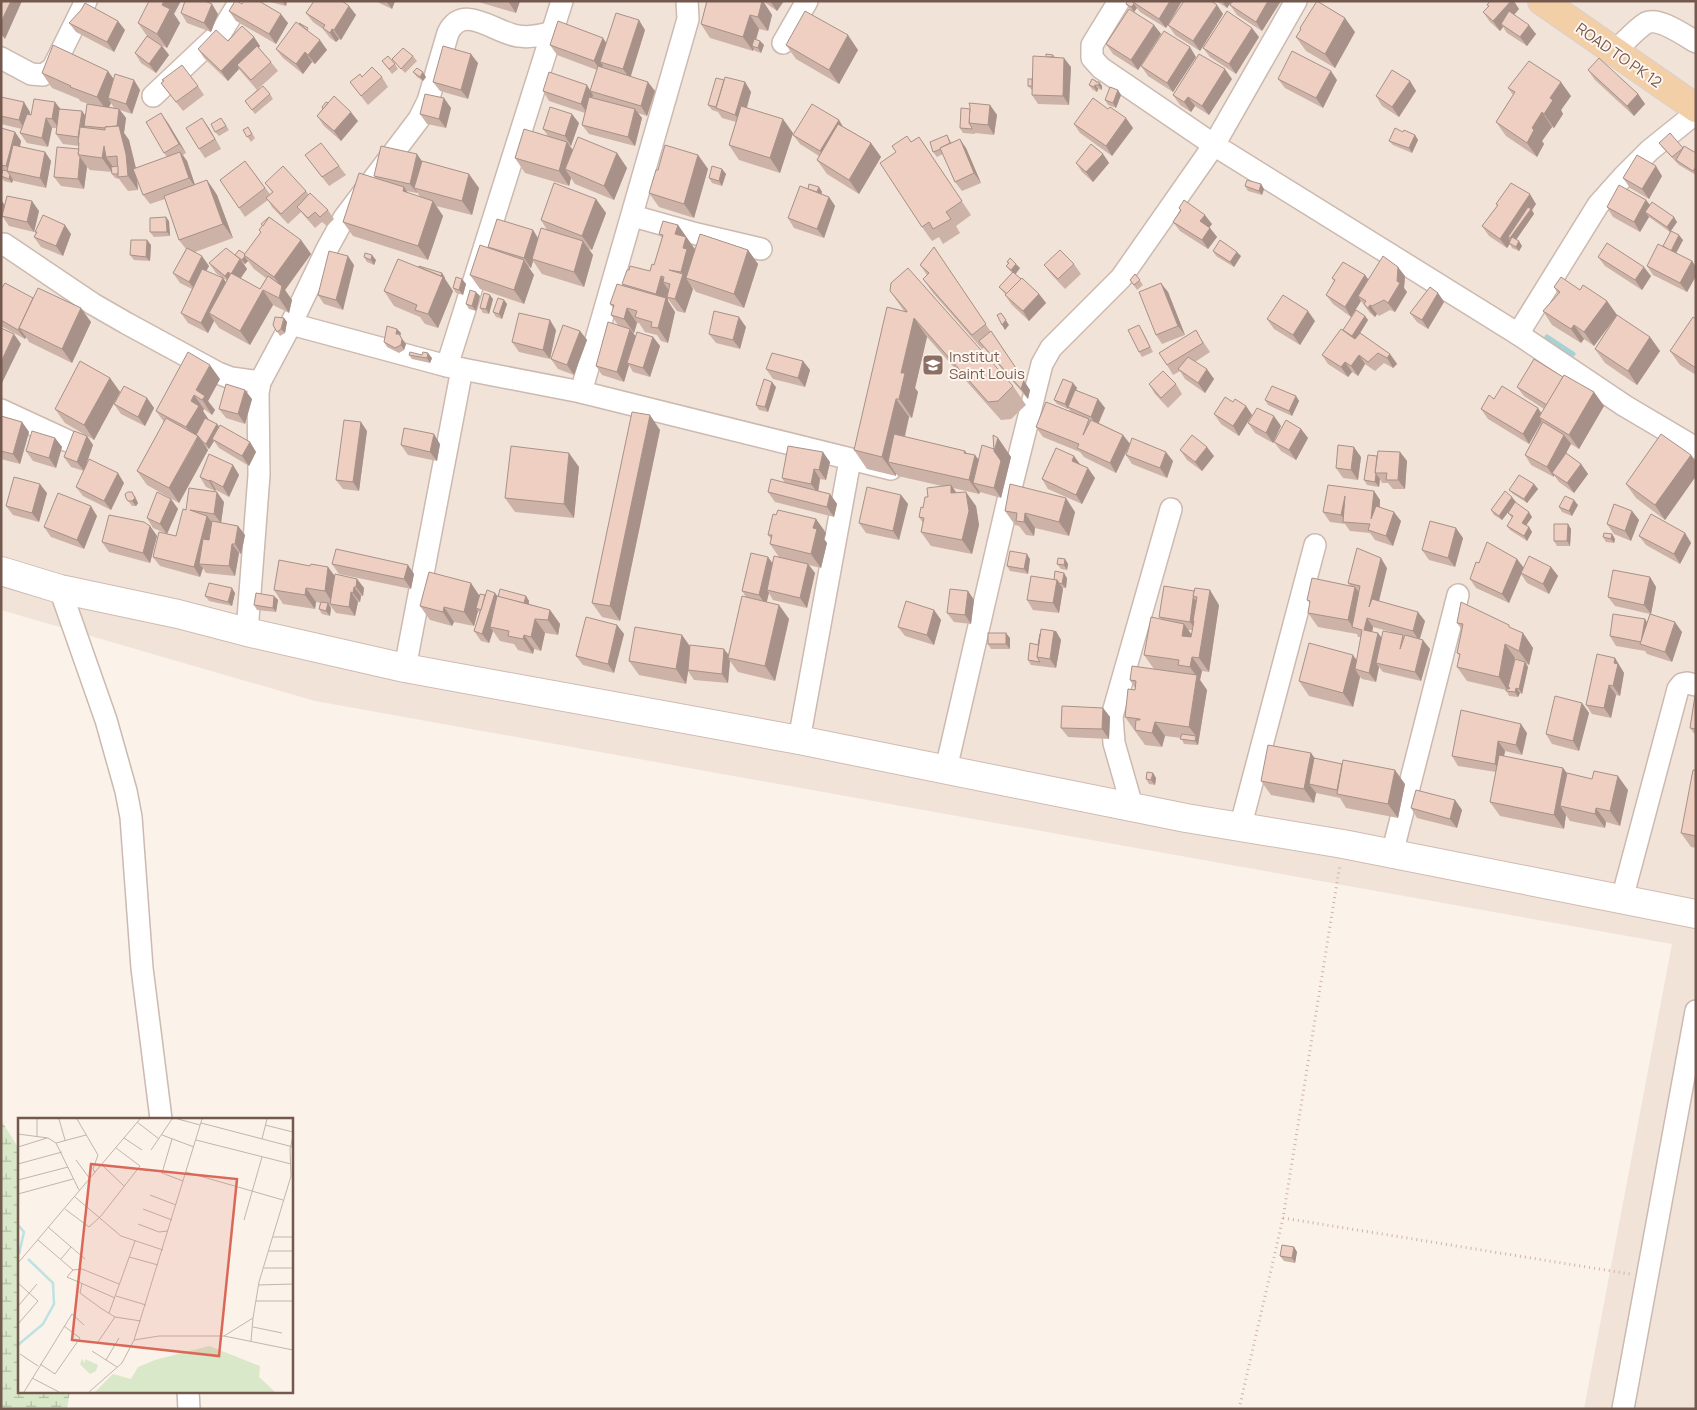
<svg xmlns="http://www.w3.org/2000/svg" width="1697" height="1410" viewBox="0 0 1697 1410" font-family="Manrope,sans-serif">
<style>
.residential{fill:#f2e3d8}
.wetland{fill:url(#wetland-marsh)}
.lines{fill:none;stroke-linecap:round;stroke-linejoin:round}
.stream{stroke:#a5d2d4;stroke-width:5}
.minor-casing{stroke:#ccb9af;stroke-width:24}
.secondary-casing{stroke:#d0bbb0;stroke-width:30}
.primary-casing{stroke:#d8d0cd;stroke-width:30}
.path{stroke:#d3b2a5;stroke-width:3;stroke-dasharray:1 4;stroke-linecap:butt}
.minor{stroke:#fff;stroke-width:21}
.secondary{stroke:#fff;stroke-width:28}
.primary{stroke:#f3cfa7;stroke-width:28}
.wall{fill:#cdb2a7;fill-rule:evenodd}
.shaded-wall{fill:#a79188}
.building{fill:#eecfc2;stroke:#a79188}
.labels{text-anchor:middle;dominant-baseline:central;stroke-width:4;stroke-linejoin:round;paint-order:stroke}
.street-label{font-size:15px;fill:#73584e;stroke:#fef6ef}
.education-label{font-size:15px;fill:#785e54;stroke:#fef6ef;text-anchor:start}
.inset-river{fill:none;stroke:#bee2e3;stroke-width:2.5}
.inset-road{fill:none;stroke:#c5b4ab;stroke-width:1}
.view{fill:#da6858;fill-opacity:0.15;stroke:#da6858;stroke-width:2.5}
.inset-edge{fill:none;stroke:#73584e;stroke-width:2.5}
</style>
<defs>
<pattern id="wetland-marsh" width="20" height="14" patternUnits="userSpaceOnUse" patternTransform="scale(1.25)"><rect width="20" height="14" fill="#d8e8c8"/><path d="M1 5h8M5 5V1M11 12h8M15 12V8" fill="none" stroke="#b4bfa5"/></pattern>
</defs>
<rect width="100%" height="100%" fill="#fbf2e9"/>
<!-- residential -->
<polygon class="residential" points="1,1 1696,1 1696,1409 1584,1409 1672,944 315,701 1,610"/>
<!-- wetland -->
<polygon class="wetland" points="1,1120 19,1149 19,1391 70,1391 67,1409 1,1409"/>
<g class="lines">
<!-- stream -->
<polyline class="stream" points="1547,337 1573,354"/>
<!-- minor casing -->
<g class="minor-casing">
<g id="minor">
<polyline points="1119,1 1092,45 1092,58 1101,68 1214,145 1518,334 1625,406 1696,448"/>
<polyline points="783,43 807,1"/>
<path d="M 1614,52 C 1623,44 1636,29 1646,23 C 1659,17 1684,35 1696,42"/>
<polyline points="1,58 31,74 43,75 53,68 86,1"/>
<polyline points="153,96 222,31 240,1"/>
<polyline points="633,216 697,234 761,249"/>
<polyline points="4,244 93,304 126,323 218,373 231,378 260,382"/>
<polyline points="291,324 447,366 581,392 891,469"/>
<polyline points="1518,334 1598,205 1623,177 1650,150 1696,113"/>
<polyline points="447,366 562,1"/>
<polyline points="581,392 688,19 687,1"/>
<polyline points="1,410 68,441"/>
<polyline points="60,589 106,720 126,791 131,817 142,968 161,1119"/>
<path d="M 247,632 L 259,475 L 258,393 L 260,382 L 291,324 L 327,249 L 344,218 L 419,119 L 428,101 L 448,33 C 463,2 495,33 518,36 C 530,38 541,35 553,32"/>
<polyline points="405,668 462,369"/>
<polyline points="799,740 850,460"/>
<polyline points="946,769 1009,496 1042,364 1051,348 1121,278 1214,145 1296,1"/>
<polyline points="1132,806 1114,743 1112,716 1171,509"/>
<polyline points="1240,828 1315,545"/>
<polyline points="1392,854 1458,595"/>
<polyline points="1622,899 1678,689 1682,684 1687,683 1696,685"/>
<polyline points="188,1391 189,1409"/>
<polyline points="1623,1409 1696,1011"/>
</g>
</g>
<!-- secondary casing -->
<g class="secondary-casing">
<polyline id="secondary" points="1,571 60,589 178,614 247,632 405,668 799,740 1186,818 1343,844 1696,914"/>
</g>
<!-- primary casing -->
<g class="primary-casing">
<polyline id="primary" points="1542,1 1696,108"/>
</g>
<!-- path -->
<g class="path">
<polyline points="1283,1218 1630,1274"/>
<polyline points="1239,1409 1283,1218 1340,864"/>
</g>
<!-- minor -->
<use href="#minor" class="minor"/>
<!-- secondary -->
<use href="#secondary" class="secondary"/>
<!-- primary -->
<use href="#primary" class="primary"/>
</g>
<!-- wall -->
<g class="wall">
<polygon points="266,1 287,1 286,6"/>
<polygon points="375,1 395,1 392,9"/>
<polygon points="475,1 520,1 516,13"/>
<polygon points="705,1 784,1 777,11 763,1 772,15 768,31 759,29 756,39 760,41 764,45 761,53 755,51 754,49 753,51 710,38 701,24 706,3"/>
<polygon points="1127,1 1182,1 1166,28 1140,12 1137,8 1134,12 1129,8 1126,4"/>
<polygon points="1216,1 1232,1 1227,8"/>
<polygon points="1281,1 1262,31 1237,15 1230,5"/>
<polygon points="242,4 288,23 276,44 236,21 229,11"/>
<polygon points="1217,5 1223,14 1200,51 1175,35 1168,25"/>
<polygon points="1487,5 1519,9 1514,15 1536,34 1527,46 1507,33 1503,27 1500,31 1490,22 1483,12 1489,6"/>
<polygon points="349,6 356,15 341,40 339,39 336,42 330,38 323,29 313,22 306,13"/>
<polygon points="181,13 218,14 211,32 187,23"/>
<polygon points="174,14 180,23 167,48 159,44 162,46 169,55 156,73 141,63 135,53 147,36 138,23"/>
<polygon points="69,23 125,30 114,52 76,32"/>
<polygon points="1154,25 1161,34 1138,70 1113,54 1106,44"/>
<polygon points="1300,28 1355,32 1335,68 1306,51 1296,37 1301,30"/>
<polygon points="645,30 630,76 655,91 647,116 638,113 642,118 635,146 589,134 582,125 585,113 549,101 543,91 590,90 597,70 557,55 550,45 607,43"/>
<polygon points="311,33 327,50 315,64 312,62 303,74 283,58 276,49"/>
<polygon points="254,37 260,46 259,48 271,62 278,71 258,89 270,94 273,99 255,114 245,101 257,90 244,75 239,69 228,81 204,58 198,49 228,41"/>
<polygon points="1259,37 1236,74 1210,57 1203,48"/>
<polygon points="786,45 858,50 839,84 796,59"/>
<polygon points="1053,55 1055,57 1071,67 1069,105 1038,104 1032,95 1032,90 1028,86 1046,57"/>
<polygon points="413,56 417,61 405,73 392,59"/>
<polygon points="1196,57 1173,92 1148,76 1141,66"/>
<polygon points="382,61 395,64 398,69 392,74"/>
<polygon points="478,63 468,99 440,91 433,82"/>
<polygon points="1588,70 1638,94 1645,104 1634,116 1595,80"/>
<polygon points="413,72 426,77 423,81 417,77"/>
<path d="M 42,73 L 114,79 L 134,80 L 140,90 L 132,114 L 120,110 L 126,118 L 124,133 L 129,140 L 136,168 L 167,157 L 164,153 L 168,123 L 186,153 L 183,155 L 187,161 L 195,185 L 207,180 L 217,195 L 233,238 L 195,252 L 209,266 L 206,271 L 223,278 L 226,283 L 227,281 L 216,273 L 209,263 L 245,254 L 261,232 L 262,226 L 261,224 L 301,240 L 311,254 L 285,290 L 292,300 L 289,313 L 273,305 L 250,345 L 219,328 L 214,321 L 208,333 L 188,323 L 181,313 L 192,289 L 180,283 L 173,273 L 186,249 L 179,240 L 165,199 L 150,204 L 143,195 L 137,178 L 138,190 L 128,191 L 119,179 L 115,178 L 112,174 L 112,172 L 90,170 L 87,167 L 84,189 L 61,186 L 54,177 L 79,149 L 79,146 L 63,144 L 56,134 L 57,128 L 52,128 L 48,147 L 27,143 L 20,133 L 22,129 L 1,124 L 1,97 L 30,112 L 30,114 L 60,109 L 82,111 L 86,117 L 91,105 L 80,101 L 79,99 L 52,88 ZM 111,103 L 114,108 L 109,107 ZM 248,261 L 254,269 L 266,278 L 260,289 L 241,278 L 247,269 L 243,262 L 245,264 Z"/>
<polygon points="362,77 382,77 388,87 368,105 350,82"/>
<polygon points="1232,79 1209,115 1195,106 1191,112 1180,105 1173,95"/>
<polygon points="1278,79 1337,80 1323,108 1285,88"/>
<polygon points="724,80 745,82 751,92 747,108 793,133 780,173 739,160 729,145 736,122 722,118 718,112 712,110 708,105"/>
<polygon points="1410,81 1416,91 1399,117 1382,106 1376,96"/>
<polygon points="1097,82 1099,82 1102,86 1102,90 1098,89 1097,92 1093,90 1089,85"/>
<polygon points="161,83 198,86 204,95 183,111"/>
<polygon points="1508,88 1571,96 1561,110 1563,114 1554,128 1552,127 1542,141 1544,144 1537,157 1506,136 1496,122 1513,95"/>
<polygon points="1118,90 1121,95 1116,108 1108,105 1105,100"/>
<polygon points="990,105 997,115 994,135 975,133 975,134 963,133 960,128 970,109"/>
<polygon points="322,107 358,121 341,141 324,126 317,116 323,109"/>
<polygon points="451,108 446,128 427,124 420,114"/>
<polygon points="224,122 229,130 219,136 215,132"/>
<polygon points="579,123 571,146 569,145 573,150 617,153 627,168 614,200 575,184 571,178 569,186 525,173 515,158 548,136 543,129"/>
<polygon points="1074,124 1133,128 1112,156 1080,133"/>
<polygon points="248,127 255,138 251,142 243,130"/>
<polygon points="844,127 871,143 881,157 859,194 827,174 817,160 819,156 800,144 793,135"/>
<polygon points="1,128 15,132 21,141 20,147 45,152 51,161 46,188 14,181 13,180 12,183 4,181 1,177 2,173 1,173"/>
<polygon points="209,128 221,149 205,158 199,149"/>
<polygon points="1403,132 1415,135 1418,140 1412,153 1393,145 1389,141"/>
<polygon points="947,135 951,142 966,148 981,183 962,191 955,182 943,154 937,157 933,152"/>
<polygon points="919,137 971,215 956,226 960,233 943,244 939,237 932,241 922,227 912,142"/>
<polygon points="1659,143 1683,148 1696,153 1696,175 1679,165 1662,147"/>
<polygon points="1103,154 1109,163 1093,182 1082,172 1076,163"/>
<polygon points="305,155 339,166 346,175 329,186"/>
<polygon points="698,155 708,169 694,218 659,207 649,193 658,170"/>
<polygon points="245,161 270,194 272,192 265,183 306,191 309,195 328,210 334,219 327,226 322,222 315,228 301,212 288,224 272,207 268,200 245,217 239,208"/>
<path d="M 422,161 L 479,188 L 472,215 L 436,206 L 443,216 L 428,260 L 353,236 L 343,222 L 376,179 L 374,176 ZM 406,191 L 417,193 L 417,192 L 421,198 L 408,193 Z"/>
<polygon points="722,169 726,174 722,186 712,183 709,178"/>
<polygon points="1662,176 1649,199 1630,188 1623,178"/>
<polygon points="1261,184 1264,189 1262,195 1248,191 1245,186"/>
<polygon points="819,187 822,192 821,194 829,197 835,206 824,238 794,228 788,218 808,189"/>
<polygon points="596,199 606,213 592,250 589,249 593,255 584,287 542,274 533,261 531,268 528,267 534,275 524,304 480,289 470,275 489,248 488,247 533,230 538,238 547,230 541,220"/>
<polygon points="1,200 5,205 39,211 34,232 9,226 3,217 1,221"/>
<polygon points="1646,200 1650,205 1677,222 1671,231 1683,240 1676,253 1692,261 1696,267 1696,276 1687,292 1653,275 1647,266 1663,246 1670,232 1649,217 1640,232 1613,217 1607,207"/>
<polygon points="1496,204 1536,204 1532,210 1534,214 1516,239 1522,246 1519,251 1512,248 1510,244 1507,248 1489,236 1482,226 1497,206"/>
<polygon points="1179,208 1212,224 1209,227 1217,237 1208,249 1180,231 1173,222 1180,210"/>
<polygon points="169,221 170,236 154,237 150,232"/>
<polygon points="678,225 695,249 748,250 758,264 744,308 696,292 691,285 693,289 685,313 677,311 668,299 668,301 675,312 668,343 661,341 657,335 645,332 639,323 637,323 634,333 633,333 635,336 653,337 660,346 650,377 633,372 629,365 624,382 602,375 596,366 618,325 611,315 613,308 610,304 623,286 622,284 650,271 654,265 662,238 659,234"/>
<polygon points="35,232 71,234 63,256 41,247 34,237 36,233"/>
<polygon points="147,240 151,245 150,261 134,260 130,255"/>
<polygon points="934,247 1030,390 1028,399 984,348 982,349 933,293 923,279 927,275 920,265"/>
<polygon points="1213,251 1241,256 1234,267 1216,256"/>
<polygon points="364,257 376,260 374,265 367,262"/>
<polygon points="1598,257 1651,276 1642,290 1605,266"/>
<polygon points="1007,262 1020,268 1015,274 1039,294 1046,303 1029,321 1012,305 1005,295 1006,295 999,287 1012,273 1006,266 1008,264"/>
<polygon points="1074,264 1081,274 1065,289 1051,274 1044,265"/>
<polygon points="354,265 343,310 324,304 318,295"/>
<polygon points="419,267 442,273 445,278 445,279 453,291 438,328 425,324 420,317 394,306 384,291"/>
<polygon points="1135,274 1143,285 1137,290 1130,280"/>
<polygon points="1365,275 1368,279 1405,276 1404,288 1407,292 1395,312 1390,310 1379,316 1377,314 1375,317 1370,313 1361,301 1351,317 1333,304 1326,295 1334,281 1332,278"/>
<polygon points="462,279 466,284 463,295 456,293 453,288"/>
<polygon points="1554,287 1580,290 1607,301 1617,315 1650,337 1660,351 1637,385 1605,363 1595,349 1616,317 1594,346 1584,339 1581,343 1552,325 1543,311 1558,294"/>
<polygon points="1,289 33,298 91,322 72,363 29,342 26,337 25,339 1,326"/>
<polygon points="890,291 1013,386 1026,405 1011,419 1001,420 927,337 915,388 918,392 912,418 909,417 905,437 965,451 966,453 975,455 979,460 994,449 998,438 1011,457 1001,498 980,492 979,494 953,488 956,493 976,506 979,525 972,554 931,546 921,532 923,523 919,517 928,497 942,486 898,476 896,474 896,476 867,469 854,450 904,311"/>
<polygon points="1168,292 1185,335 1162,344 1156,335"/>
<polygon points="1438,293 1444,302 1428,329 1417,322 1410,313"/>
<polygon points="480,296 476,311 469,309 466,304"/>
<polygon points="493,299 489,314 483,313 480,308"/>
<polygon points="504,300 507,304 502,319 496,317 493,312"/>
<polygon points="1365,316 1368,320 1360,333 1390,354 1397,364 1393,368 1384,363 1375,371 1365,364 1358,376 1352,372 1348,377 1328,364 1322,355 1343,330"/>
<polygon points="284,318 287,322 285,333 280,336 273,325"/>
<polygon points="1267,319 1315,321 1300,345 1274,329"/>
<polygon points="1696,319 1696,375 1680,365 1670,351"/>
<polygon points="746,327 740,349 716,343 709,334"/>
<polygon points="556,330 550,359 519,352 512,342"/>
<polygon points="1142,330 1153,352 1142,357 1139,352"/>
<polygon points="580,331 587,340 574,375 558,369 551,359"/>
<polygon points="401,333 400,336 406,344 404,350 399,353 387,347 384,342"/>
<polygon points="1202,340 1210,352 1195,362 1214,379 1205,393 1185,379 1180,371 1173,375 1167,365"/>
<polygon points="409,355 432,358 430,363 412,359"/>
<polygon points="803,361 810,370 805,387 773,379 766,369"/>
<polygon points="1563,377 1594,392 1604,406 1579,449 1571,444 1566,453 1581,464 1588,474 1574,493 1559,482 1554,475 1554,477 1531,465 1525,455 1542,421 1529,444 1488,419 1481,409 1494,399 1538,408 1542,414 1544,409 1524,396 1517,387"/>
<polygon points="110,378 120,392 94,440 65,423 55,409"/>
<polygon points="220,379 208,401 215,410 212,415 204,409 203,411 208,419 217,424 219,427 250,442 256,452 249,466 219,448 214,441 209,449 206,447 208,450 179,503 147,485 137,471 164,422 156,411"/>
<polygon points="1073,383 1077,388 1076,390 1098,399 1105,408 1099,423 1123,435 1130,444 1116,473 1084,457 1080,452 1043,437 1036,427 1071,412 1068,408 1068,409 1057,404 1054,400"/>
<polygon points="1149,384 1176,384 1182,394 1168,408 1155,394"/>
<polygon points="776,387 768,412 759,410 756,405"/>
<polygon points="1296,396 1299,401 1292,416 1268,405 1265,400"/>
<polygon points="147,398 154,408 145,426 121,414 114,404"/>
<polygon points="252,399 245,424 226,418 219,409"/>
<polygon points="1233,402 1246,406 1252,415 1239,436 1221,424 1214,414"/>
<polygon points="1,416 22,422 29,432 20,464 1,459"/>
<polygon points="1248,423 1281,426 1273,443 1255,433"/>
<polygon points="1301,429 1308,438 1296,460 1281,451 1274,442"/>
<polygon points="660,430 620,621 602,617 592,603"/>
<polygon points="367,431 359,491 343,489 336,480"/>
<polygon points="87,436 93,445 84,470 124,483 111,510 83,496 76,487 84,471 71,467 64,457"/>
<polygon points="55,438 62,447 56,468 33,461 26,451"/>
<polygon points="440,444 437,461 408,455 401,445"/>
<polygon points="1180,450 1214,456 1202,471 1187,460"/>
<polygon points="1400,452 1407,461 1405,489 1393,489 1388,483 1382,483 1380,479 1379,487 1367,485 1364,480 1377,456"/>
<polygon points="1126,455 1173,461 1167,478 1132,464"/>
<polygon points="1691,455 1696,462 1696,476 1665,520 1636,498 1626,484"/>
<polygon points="1074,456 1080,464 1095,478 1082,504 1048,489 1042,479"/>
<polygon points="1361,457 1358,480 1343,478 1336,468"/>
<polygon points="830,462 826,480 820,479 818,491 830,494 837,504 834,517 775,502 768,492 785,483 782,478"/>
<polygon points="233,465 239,475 229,497 216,490 215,491 206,487 200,477"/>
<polygon points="579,467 574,518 515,512 505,498"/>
<polygon points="1534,484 1538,489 1527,503 1513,494 1509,490"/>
<polygon points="1374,491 1380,500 1380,507 1401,521 1393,546 1375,540 1370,533 1350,531 1345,524 1330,522 1323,512"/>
<polygon points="47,493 39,522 13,515 6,506"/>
<polygon points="901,495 908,504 899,540 866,533 859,523"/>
<polygon points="135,496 138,503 136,506 132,506 126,498"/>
<polygon points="171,499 178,509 167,534 176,536 186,510 224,502 221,523 238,526 245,535 241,554 239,553 235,576 206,573 203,568 200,577 160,566 153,557 165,533 153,528 147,518"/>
<polygon points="1515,502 1532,517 1526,525 1529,527 1532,532 1527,541 1510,530 1507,526 1512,518 1508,513 1515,503 1502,520 1494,515 1491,510"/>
<polygon points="1578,505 1572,516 1562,512 1559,507"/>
<polygon points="1005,511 1075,512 1069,536 1035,528 1034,536 1026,535 1019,526 1015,525"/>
<polygon points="1632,511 1639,520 1631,541 1614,534 1607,524"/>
<polygon points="97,516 84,549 51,537 44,527"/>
<polygon points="816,519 826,533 824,539 827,543 821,568 809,565 815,573 807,608 773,600 769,593 766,602 779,605 789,619 775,681 738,672 730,661 728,683 694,680 688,671 686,684 639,675 629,661 690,646 728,655 746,597 742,591 768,557 773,564 779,557 770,544 771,539 768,535"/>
<polygon points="1568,524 1571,529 1570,546 1557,546 1554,541"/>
<polygon points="150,526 157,536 150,563 109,552 102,542"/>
<polygon points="1685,533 1691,543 1680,564 1646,545 1639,536"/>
<polygon points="1612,534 1615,539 1614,543 1606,542 1603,537"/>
<polygon points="1463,538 1455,567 1429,560 1422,550"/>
<polygon points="1030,559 1028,574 1010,571 1007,566"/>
<polygon points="1065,559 1068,564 1067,570 1061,569 1057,564"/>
<polygon points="1517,559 1523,568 1551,567 1558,576 1549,594 1527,583 1521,574 1509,603 1476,588 1470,579 1479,563"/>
<polygon points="332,564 408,565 414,574 411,589 339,574"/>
<polygon points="310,566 328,567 335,576 357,579 364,588 363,596 361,596 360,602 358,602 355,616 336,613 330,605 329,604 331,608 330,616 322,614 319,609 320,603 316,602 315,609 283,604 274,590"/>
<path d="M 1387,568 L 1379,601 L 1425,621 L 1420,639 L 1430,649 L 1421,681 L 1383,672 L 1379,667 L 1376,682 L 1362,679 L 1360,677 L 1353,707 L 1309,696 L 1299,681 L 1357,661 L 1361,637 L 1358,637 L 1357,634 L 1318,627 L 1308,613 L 1310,603 L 1307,600 L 1350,586 L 1348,583 ZM 1373,627 L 1391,632 L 1382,638 L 1372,632 Z"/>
<polygon points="1650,577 1656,587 1651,614 1682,632 1672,662 1647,654 1645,651 1616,646 1610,636 1645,619 1647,623 1650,614 1615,606 1608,597"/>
<polygon points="1067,578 1066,588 1062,588 1063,589 1059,613 1033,610 1027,600 1054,580"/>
<path d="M 1164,586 L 1219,605 L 1209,672 L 1202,671 L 1200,680 L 1207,690 L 1198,745 L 1184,744 L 1181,738 L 1165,736 L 1162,747 L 1145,745 L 1125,717 L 1135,690 L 1135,688 L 1130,680 L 1154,669 L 1144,655 L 1161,619 L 1159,617 ZM 1188,630 L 1193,630 L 1192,635 Z"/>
<polygon points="968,591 974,600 971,624 954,622 947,613"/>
<polygon points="235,593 232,606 209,601 205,596"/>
<polygon points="495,593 498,597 526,596 529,601 529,604 550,610 560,624 558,635 545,633 541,651 534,649 533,654 518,650 514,644 500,641 493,631 489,643 481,641 474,631 480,613 478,611 474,626 454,622 452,626 430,620 420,606 479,595 485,595"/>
<polygon points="274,596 278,600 276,612 257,610 254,605"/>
<polygon points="934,610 941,620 934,645 905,636 898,627"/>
<path d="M 1457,623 L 1511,628 L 1523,633 L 1533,648 L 1529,665 L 1526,664 L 1528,667 L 1522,694 L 1520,693 L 1518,697 L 1509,696 L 1506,690 L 1467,681 L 1457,667 L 1459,655 L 1457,653 L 1462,630 ZM 1515,658 L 1521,661 L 1513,666 Z"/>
<polygon points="617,625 624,634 614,673 583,665 576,656"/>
<polygon points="1059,636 1059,637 1061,640 1056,668 1031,665 1028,660 1038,645"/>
<polygon points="1010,638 1010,649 991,649 988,644"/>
<polygon points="1615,658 1624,673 1620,696 1616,695 1611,718 1592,714 1586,705"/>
<polygon points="1696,689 1696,736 1690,728"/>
<polygon points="1582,703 1589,713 1579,751 1552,744 1546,734"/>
<polygon points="1103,708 1110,717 1109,739 1068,737 1061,728"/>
<polygon points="1461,710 1527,733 1522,755 1505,751 1504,756 1563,768 1567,773 1628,790 1620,826 1606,822 1605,828 1570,821 1566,815 1564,829 1500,816 1490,802 1496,772 1458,766 1452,756"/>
<polygon points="1311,753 1314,758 1405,784 1398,818 1346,808 1340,798 1316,793 1314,803 1271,795 1261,781"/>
<polygon points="1696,770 1696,848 1691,847 1681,833"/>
<polygon points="1153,773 1156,778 1155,785 1149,784 1146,779"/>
<polygon points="1455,800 1462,810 1457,828 1417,818 1411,808"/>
<polygon points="1294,1247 1297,1252 1295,1263 1284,1261 1280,1256"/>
</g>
<!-- shaded-wall -->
<g class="shaded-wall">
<polygon points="11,1 22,1 5,39 1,34 1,22"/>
<polygon points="164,1 181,1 174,14 180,23 167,48 157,34 162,5"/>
<polygon points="282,1 287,1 286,6"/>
<polygon points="386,1 395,1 392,9"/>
<polygon points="508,1 520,1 516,13"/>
<polygon points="762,1 763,1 772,15 768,31 758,17"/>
<polygon points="770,1 784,1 777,11"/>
<polygon points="1170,1 1182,1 1166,28 1159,19"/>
<polygon points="1222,1 1232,1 1227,8"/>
<polygon points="1268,1 1281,1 1262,31 1256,22"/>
<polygon points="1511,1 1514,1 1519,9 1504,26 1501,24 1503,27 1500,31 1493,21"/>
<polygon points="212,4 218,14 211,32 204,23"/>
<polygon points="1134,4 1137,8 1134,12 1131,7"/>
<polygon points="1217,5 1223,14 1200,51 1193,41"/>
<polygon points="349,6 356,15 341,40 334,30"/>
<polygon points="281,14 288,23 276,44 269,34"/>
<polygon points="750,15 759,29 754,47 752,46 754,49 753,51 743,37"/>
<polygon points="1345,18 1355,32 1335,68 1325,54"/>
<polygon points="639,20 645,30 630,79 623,69"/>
<polygon points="118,21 125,30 114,52 107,42"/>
<polygon points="1154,25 1161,34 1138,70 1131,60"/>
<polygon points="1529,25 1536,34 1527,46 1520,37"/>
<polygon points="1252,28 1259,37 1236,74 1229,64"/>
<polygon points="332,29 339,39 336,42 330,33"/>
<polygon points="848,35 858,50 839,84 829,70"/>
<polygon points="254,37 260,46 240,68 237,65 239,69 228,81 221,71"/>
<polygon points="603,38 609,47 600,62 603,65 601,71 594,61"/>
<polygon points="320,40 327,50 315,64 308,55"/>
<polygon points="760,41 764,45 761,53 758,48"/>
<polygon points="162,46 169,55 156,73 149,64"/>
<polygon points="1190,47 1196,57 1173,92 1167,83"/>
<polygon points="305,52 312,62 303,74 296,64"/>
<polygon points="471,54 478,63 468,99 461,90"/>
<polygon points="1064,58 1071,67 1069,105 1063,96"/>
<polygon points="1225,69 1232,79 1209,115 1202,106"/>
<polygon points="108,71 118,85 108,98 111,103 107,111 97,97"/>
<polygon points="1331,71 1337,80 1323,108 1316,98"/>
<polygon points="423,72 426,77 423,81 420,77"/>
<polygon points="134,80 140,90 132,114 126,104"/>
<polygon points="1096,81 1099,84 1099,82 1102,86 1102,90 1096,82"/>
<polygon points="1410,81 1416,91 1399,117 1392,107"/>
<polygon points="648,82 655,91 647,116 641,106"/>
<polygon points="745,82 751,92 742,124 735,115"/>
<polygon points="1561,82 1571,96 1561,110 1563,114 1554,128 1544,114 1550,98"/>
<polygon points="587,85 593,95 587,113 581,104"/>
<polygon points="1095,85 1098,89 1097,92 1094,87"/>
<polygon points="1118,90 1121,95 1116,108 1113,103"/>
<polygon points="1638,94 1645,104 1634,116 1627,106"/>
<polygon points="1188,97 1195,106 1191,112 1184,102"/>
<polygon points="444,98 451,108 446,128 439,119"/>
<polygon points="24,102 30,112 25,130 19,120"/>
<polygon points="55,102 62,111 59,128 52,119"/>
<polygon points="990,105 997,115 994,135 988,125"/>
<polygon points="119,109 126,118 124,133 129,140 136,169 138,190 128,176 116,130"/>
<polygon points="635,109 642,118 635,146 628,137"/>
<polygon points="82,111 89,121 84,126 88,130 79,137"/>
<polygon points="351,112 358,121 341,141 334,131"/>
<polygon points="1542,112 1552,127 1542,141 1544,144 1537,157 1527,143 1532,128"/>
<polygon points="161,113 168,123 186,153 179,144"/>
<polygon points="572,114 579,123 571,146 565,136"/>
<polygon points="46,118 52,128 48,147 42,138"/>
<polygon points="202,118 209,128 221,149 215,139"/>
<polygon points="1126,118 1133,128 1112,156 1106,146"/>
<polygon points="783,119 793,133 780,173 770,158"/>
<polygon points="839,120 845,130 827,161 820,151"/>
<polygon points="15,132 21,141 14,173 10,172 6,166"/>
<polygon points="1415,135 1418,140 1412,153 1409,148"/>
<polygon points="960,139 966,148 981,183 974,173"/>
<polygon points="567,142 577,156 565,169 571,178 569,186 559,171"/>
<polygon points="871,143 881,157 859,194 849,180"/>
<polygon points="104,146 106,157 113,167 112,172 102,158"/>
<polygon points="45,152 51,161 46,188 40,178"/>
<polygon points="180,152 187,161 196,188 189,178"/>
<polygon points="617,153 627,168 614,200 604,186"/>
<polygon points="417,154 424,164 414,188 417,192 417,193 410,184"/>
<polygon points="1103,154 1109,163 1093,182 1086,172"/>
<polygon points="698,155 708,169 694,218 684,204"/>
<polygon points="80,157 87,167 84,189 78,179"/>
<polygon points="1656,166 1662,176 1649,199 1642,189"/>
<polygon points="722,169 726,174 722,186 719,181"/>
<polygon points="469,174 479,188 472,215 462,201"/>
<polygon points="10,175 13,180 12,183 9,179"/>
<polygon points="207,180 217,195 233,238 223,224"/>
<polygon points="1261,184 1264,189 1262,195 1259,191"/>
<polygon points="404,187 414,202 403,191"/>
<polygon points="819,187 822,192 820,198 817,193"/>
<polygon points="1530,194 1536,204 1532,210 1534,214 1514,243 1510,238 1508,237 1511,242 1507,248 1500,239"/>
<polygon points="829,197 835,206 824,238 817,229"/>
<polygon points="596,199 606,213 592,250 582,236"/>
<polygon points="1,200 6,207 1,221"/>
<polygon points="1646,200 1653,209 1645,212 1649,217 1640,232 1634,222"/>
<polygon points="32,201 39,211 34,232 27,222"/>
<polygon points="433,201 443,216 428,260 418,246"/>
<polygon points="1205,215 1212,224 1207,231 1200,221"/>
<polygon points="166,217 169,221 170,236 167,232"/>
<polygon points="1674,217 1677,222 1670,232 1667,227"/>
<polygon points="65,225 71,234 63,256 56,246"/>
<polygon points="678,225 696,251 686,278 693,289 685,313 675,299 683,275 681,272 683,248 675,234"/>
<polygon points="1210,228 1217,237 1208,249 1202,240"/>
<polygon points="533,230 539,240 532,259 533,261 531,268 524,258"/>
<polygon points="1679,235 1683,240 1674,257 1671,252"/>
<polygon points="147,240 151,245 150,261 146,257"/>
<polygon points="301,240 311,254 285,290 292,300 289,313 279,298 282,288 274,277"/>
<polygon points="583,241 593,255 584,287 574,272"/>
<polygon points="1519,241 1522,246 1519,251 1516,247"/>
<polygon points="748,250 758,264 744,308 734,294"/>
<polygon points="1237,252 1241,256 1234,267 1230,262"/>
<polygon points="372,255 376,260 374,265 371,260"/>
<polygon points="202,256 209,266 196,291 189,282"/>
<polygon points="244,256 248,261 245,264 242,260"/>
<polygon points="348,256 354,265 343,310 336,300"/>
<polygon points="240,259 247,269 237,283 231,274"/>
<polygon points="524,260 534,275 524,304 514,290"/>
<polygon points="1692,261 1696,267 1696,276 1687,292 1680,283"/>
<polygon points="1016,264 1020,268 1015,275 1011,270"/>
<polygon points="1398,267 1405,276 1404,288 1407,292 1395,312 1388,303"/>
<polygon points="1644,267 1651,276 1642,290 1635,280"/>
<polygon points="228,272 235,282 232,286 225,276"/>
<polygon points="442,273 445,278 445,279 453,291 438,328 428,314"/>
<polygon points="1365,275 1372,285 1358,296 1361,301 1351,317 1345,307"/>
<polygon points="661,276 666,283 663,282 670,292 667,297 668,299 668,301 675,312 668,343 658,328 664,305 656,294"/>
<polygon points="223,278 230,288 209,313 214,321 208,333 201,323"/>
<polygon points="462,279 466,284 463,295 459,290"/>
<polygon points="1161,283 1168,292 1185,335 1178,326"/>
<polygon points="263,290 273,305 250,345 240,331"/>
<polygon points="476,292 480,296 476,311 472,306"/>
<polygon points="1438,293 1444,302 1428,329 1422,320"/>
<polygon points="1039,294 1046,303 1029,321 1023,311"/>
<polygon points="490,295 493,299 489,314 486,309"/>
<polygon points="504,300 507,304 502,319 499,314"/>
<polygon points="1607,301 1617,315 1594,346 1584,332"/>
<polygon points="1370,305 1377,314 1375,317 1368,308"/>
<polygon points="81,308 91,322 72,363 62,349"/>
<polygon points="627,308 637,323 634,333 624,319"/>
<polygon points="1308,311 1315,321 1300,345 1293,335"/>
<polygon points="1001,313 1009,325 1005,330 1002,325"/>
<polygon points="1365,316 1368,320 1354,343 1350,338"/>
<polygon points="739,317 746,327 740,349 733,340"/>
<polygon points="284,318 287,322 285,333 281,329"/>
<polygon points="914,318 927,337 915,388 918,392 912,418 899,399 901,373"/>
<polygon points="550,320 556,330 550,359 543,350"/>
<polygon points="1574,325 1584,339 1581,343 1571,329"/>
<polygon points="19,328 26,337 25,339 18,330"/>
<polygon points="397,329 401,333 399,339 396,334"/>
<polygon points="630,329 637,338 627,363 629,365 624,382 617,372"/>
<polygon points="580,331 587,340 574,375 567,365"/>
<polygon points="991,331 1030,390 1028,399 1021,389"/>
<polygon points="14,334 21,344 1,385 1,362"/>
<polygon points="653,337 660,346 650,377 643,368"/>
<polygon points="1650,337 1660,351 1637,385 1628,371"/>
<polygon points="402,339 406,344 404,350 401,345"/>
<polygon points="428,353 432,358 430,363 427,358"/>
<polygon points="1390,354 1397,364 1393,368 1387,358"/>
<polygon points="1359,355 1365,364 1358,376 1351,366"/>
<polygon points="803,361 810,370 805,387 798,378"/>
<polygon points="1345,362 1352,372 1348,377 1341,367"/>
<polygon points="210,365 220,379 208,401 215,410 212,415 196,390"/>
<polygon points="1207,369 1214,379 1205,393 1198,383"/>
<polygon points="110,378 120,392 94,440 84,425"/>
<polygon points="772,382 776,387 768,412 765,407"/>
<polygon points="1073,383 1077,388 1068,409 1065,404"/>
<polygon points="245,390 252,399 245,424 238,414"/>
<polygon points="1594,392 1604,406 1579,449 1569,435"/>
<polygon points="194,395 204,409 203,411 209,420 199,437 208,450 179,503 169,488 196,441 186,427 191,401"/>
<polygon points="1296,396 1299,401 1292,416 1289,411"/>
<polygon points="147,398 154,408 145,426 138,417"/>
<polygon points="896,399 909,417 898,464 888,462 896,474 896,476 882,457"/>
<polygon points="1098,399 1105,408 1097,426 1091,417"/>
<polygon points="1246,406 1252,415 1239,436 1233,426"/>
<polygon points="1538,408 1544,418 1539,417 1542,421 1529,444 1523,434"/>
<polygon points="650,415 660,430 620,621 610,606"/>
<polygon points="1274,416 1281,426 1273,443 1266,433"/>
<polygon points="22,422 29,432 20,464 13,454"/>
<polygon points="361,422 367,431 359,491 353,482"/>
<polygon points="217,424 221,429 212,439 214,441 209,449 206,444"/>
<polygon points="1301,429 1308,438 1296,460 1289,450"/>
<polygon points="434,434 440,444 437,461 430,452"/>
<polygon points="1123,435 1130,444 1116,473 1110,463"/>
<polygon points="1564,435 1571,444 1555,474 1552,473 1554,475 1554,477 1547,467"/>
<polygon points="87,436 93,445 84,471 77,462"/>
<polygon points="55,438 62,447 56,468 49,458"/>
<polygon points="998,438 1011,457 1001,498 994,488 994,451"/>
<polygon points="250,442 256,452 249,466 242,456"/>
<polygon points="1207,447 1214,456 1202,471 1195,462"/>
<polygon points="1354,447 1361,457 1358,480 1351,470"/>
<polygon points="965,451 973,463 975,455 985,469 973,483 980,492 979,494 969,480 964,453"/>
<polygon points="823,452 830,462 826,480 819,470"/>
<polygon points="1166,452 1173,461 1167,478 1160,468"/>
<polygon points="1400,452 1407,461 1405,489 1398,480"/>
<polygon points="569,453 579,467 574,518 564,504"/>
<polygon points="1691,455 1696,462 1696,476 1665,520 1655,505"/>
<polygon points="1074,456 1081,466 1072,461"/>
<polygon points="1581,464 1588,474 1574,493 1567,483"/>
<polygon points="233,465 239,475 229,497 223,487"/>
<polygon points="1088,468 1095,478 1082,504 1076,495"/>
<polygon points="814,469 820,479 818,493 811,484"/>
<polygon points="118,473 124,483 111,510 104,501"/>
<polygon points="1376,474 1380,479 1379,487 1375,482"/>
<polygon points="210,480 216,490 215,491 209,481"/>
<polygon points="40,484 47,493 39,522 32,513"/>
<polygon points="1534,484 1538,489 1527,503 1524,499"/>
<polygon points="951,485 961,499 951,493"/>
<polygon points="1374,491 1380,500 1378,529 1371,519"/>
<polygon points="132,492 138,503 136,506 132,501"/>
<polygon points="217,492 224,502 221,523 214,514"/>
<polygon points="966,492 976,506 979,525 972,554 962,540"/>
<polygon points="830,494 837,504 834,517 827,507"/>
<polygon points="901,495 908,504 899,540 893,531"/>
<polygon points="1345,496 1346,522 1341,515"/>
<polygon points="1512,497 1516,502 1502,520 1499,516"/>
<polygon points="1066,498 1075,512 1069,536 1059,522"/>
<polygon points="171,499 178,509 167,534 160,524"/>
<polygon points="1574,500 1578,505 1572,516 1569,511"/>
<polygon points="91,506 97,516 84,549 77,540"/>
<polygon points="1632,511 1639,520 1631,541 1625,531"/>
<polygon points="1394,512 1401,521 1393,546 1386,536"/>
<polygon points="1529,512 1532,517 1525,527 1522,523"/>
<polygon points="1025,513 1035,528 1034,536 1024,522"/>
<polygon points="207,516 214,525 204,564 199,564 203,568 200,577 194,567"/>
<polygon points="816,519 826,533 824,539 827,543 821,568 811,554 813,528"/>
<polygon points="1568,524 1571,529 1570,546 1567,541"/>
<polygon points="150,526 157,536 150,563 143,553"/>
<polygon points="238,526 245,535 241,554 235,544"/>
<polygon points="1529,527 1532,532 1527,541 1524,536"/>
<polygon points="1456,528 1463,538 1455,567 1448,558"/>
<polygon points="1685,533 1691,543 1680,564 1674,554"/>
<polygon points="1612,534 1615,539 1614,543 1611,539"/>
<polygon points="232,544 239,553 235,576 229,566"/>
<polygon points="1027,554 1030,559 1028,574 1024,569"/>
<polygon points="768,557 775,567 767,590 769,593 766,605 759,595"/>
<polygon points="1381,558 1387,568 1375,617 1369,607"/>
<polygon points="1065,559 1068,564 1067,570 1064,565"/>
<polygon points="1517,559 1524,568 1509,603 1502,594"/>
<polygon points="808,564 815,573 807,608 800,598"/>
<polygon points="408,565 414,574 411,589 404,579"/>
<polygon points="328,567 338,581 334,605 325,591"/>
<polygon points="1551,567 1558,576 1549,594 1543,584"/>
<polygon points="1064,573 1067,578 1066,588 1062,584"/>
<polygon points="1650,577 1656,587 1651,614 1644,605"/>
<polygon points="357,579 364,588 363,596 356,587"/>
<polygon points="1057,580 1063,589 1059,613 1053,603"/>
<polygon points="471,583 481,598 476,608 478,611 474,626 464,612"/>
<polygon points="354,587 361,596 360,602 353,593"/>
<polygon points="1355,587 1365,601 1353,627 1348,620"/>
<polygon points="232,588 235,593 232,606 228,602"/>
<polygon points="306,588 316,602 315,609 305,595"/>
<polygon points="1210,590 1219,605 1209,672 1199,658"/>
<polygon points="968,591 974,600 971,624 965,615"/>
<polygon points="351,592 358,602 355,616 349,607"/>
<polygon points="495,593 502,602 490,627 493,631 489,643 482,634"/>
<polygon points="274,596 278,600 276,612 273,608"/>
<polygon points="526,596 529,601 528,608 524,603"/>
<polygon points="1193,597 1200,606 1194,621 1193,621 1197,628 1197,631 1190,622"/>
<polygon points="328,603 331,608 330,616 326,611"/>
<polygon points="779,605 789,619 775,681 765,666"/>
<polygon points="444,607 454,622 452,626 443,612"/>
<polygon points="550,610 560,624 558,635 548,620"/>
<polygon points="934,610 941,620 934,645 927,635"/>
<polygon points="1418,612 1425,621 1419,641 1413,631"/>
<polygon points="1367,618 1373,627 1371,639 1364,630"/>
<polygon points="535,619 545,633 541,651 531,637"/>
<polygon points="1645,619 1651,629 1641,642"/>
<polygon points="1675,622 1682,632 1672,662 1665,652"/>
<polygon points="1184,624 1194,638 1182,636"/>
<polygon points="617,625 624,634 614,673 608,664"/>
<polygon points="1054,631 1056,631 1061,640 1056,668 1050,659"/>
<polygon points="1006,633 1010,638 1010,649 1006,644"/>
<polygon points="1378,633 1385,642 1376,663 1379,667 1376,682 1369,673"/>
<polygon points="1523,633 1533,648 1529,665 1519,651"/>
<polygon points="524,635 534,649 533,654 523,639"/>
<polygon points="682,635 692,649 686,684 676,669"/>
<polygon points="1423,640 1430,649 1421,681 1415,672"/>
<polygon points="1505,644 1515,658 1509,687 1508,687 1509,689 1508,691 1499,677"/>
<polygon points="724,649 731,658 728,658 730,661 728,683 722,674"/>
<polygon points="1353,655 1363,669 1355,669 1360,677 1353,707 1343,693"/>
<polygon points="1192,657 1202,671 1200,680 1207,690 1198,745 1195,741 1196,736 1189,727 1197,677 1190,667"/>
<polygon points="1615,658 1624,673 1620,696 1613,686"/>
<polygon points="1525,662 1528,667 1522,694 1519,689"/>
<polygon points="1609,685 1616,695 1611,718 1604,708"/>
<polygon points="1516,688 1520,693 1518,697 1515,692"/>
<polygon points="1582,703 1589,713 1579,751 1573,741"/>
<polygon points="1103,708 1110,717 1109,739 1102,729"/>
<polygon points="1155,722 1165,736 1162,747 1152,733"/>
<polygon points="1521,724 1527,733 1522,755 1516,745"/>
<polygon points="1498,741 1505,751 1501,773 1495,764"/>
<polygon points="1311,753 1321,767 1309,784 1316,793 1314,803 1304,789"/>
<polygon points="1563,768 1573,782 1560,806 1566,815 1564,829 1554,815"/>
<polygon points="1395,770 1405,784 1398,818 1388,804"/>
<polygon points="1153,773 1156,778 1155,785 1151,780"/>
<polygon points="1618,776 1628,790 1620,826 1610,811"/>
<polygon points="1455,800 1462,810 1457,828 1450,819"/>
<polygon points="1596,808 1606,822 1605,828 1595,814"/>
<polygon points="1294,1247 1297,1252 1295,1263 1292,1258"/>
</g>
<!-- building -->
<g class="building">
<polygon points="1,1 11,1 1,22"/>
<polygon points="149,1 164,1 162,5 170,9 157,34 138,23"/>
<polygon points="185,1 205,1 212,4 204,23 181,13"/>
<polygon points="235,1 237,1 242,4 244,1 259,1 281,14 269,34 229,11"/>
<polygon points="314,1 342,1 349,6 334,30 332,29 330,33 323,28 325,25 306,13"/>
<polygon points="707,1 762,1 758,17 750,15 743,37 701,24"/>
<polygon points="1127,1 1134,1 1133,2 1134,4 1131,7 1126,4"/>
<polygon points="1134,1 1170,1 1159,19 1133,2"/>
<polygon points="1184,1 1211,1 1217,5 1193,41 1168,25"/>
<polygon points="1233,1 1268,1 1256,22 1230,5"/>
<polygon points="1317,1 1345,18 1325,54 1296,37 1301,29 1300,28"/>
<polygon points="1490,1 1511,1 1493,21 1483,12 1489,6 1487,5"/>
<polygon points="85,3 118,21 107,42 69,23 81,10"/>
<polygon points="1129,9 1154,25 1131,60 1106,44"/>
<polygon points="805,11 848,35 829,70 786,45"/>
<polygon points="1227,11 1252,28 1229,64 1203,48"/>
<polygon points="1509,11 1529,25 1520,37 1501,24"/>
<polygon points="616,13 639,20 623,69 600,62"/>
<polygon points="558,21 603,38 594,61 550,45"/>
<polygon points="296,22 320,40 308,55 305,52 296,64 276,49"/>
<polygon points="299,23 308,28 307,30"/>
<polygon points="242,26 254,37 221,71 198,49 216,30 228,41"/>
<polygon points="1164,31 1190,47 1167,83 1141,66"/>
<polygon points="147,36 162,46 149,64 135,53"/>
<polygon points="754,39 760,41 758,48 752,46"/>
<polygon points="53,45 108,71 97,97 70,87 71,86 42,73"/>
<polygon points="257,46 271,62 251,80 237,65"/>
<polygon points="443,46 471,54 461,90 433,82"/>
<polygon points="403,48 413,56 401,69 392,59"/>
<polygon points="1292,51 1331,71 1316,98 1278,79"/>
<polygon points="1046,54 1053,55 1053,57 1046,57"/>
<polygon points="1199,54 1225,69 1202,106 1188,97 1184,102 1173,95"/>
<polygon points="388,56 395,64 389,69 382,61"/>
<polygon points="1033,56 1064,58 1063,96 1032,95"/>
<polygon points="1599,58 1638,94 1627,106 1588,70"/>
<polygon points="1529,61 1561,82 1550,98 1553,100 1544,114 1542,112 1532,128 1534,130 1527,143 1496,122 1515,92 1508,88"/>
<polygon points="182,65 198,86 176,102 161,83 164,81 162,80"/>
<polygon points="598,66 648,82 641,106 590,91"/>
<polygon points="372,67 382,77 361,96 350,82 360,74 362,77"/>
<polygon points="417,68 423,72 420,77 413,72"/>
<polygon points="1392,70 1410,81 1392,107 1376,96"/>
<polygon points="549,72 587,85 581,104 543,91"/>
<polygon points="115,74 134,80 126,104 108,98"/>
<polygon points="725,77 745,82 735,115 716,108"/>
<polygon points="716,78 724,80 716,107 708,105"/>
<rect x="1028" y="79" width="4" height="7"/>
<polygon points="1092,79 1096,81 1096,82 1099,82 1099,85 1095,85 1094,87 1089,85"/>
<polygon points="263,86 270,94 252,110 245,101"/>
<polygon points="1110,87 1118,90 1113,103 1105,100"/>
<polygon points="425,94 444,98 439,119 420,114"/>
<polygon points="334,96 351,112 334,131 317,116"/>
<polygon points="1,97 24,102 19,120 1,116"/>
<polygon points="589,97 635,109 628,137 582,125"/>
<polygon points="1093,98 1108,109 1110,107 1126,118 1106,146 1074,124"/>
<polygon points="34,99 55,102 52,119 46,118 42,138 20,133 27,114 31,115"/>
<polygon points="326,102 328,103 323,109 322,107"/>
<polygon points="969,103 990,105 988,125 969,123 970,106"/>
<polygon points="87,104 119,109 117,126 105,127 105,128 84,126"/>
<polygon points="812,104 839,120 820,151 793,135"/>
<polygon points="741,106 783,119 770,158 729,145"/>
<polygon points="550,107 572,114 565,136 543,129"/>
<polygon points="961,108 970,109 969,123 972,128 972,129 960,128"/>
<polygon points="59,109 82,111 78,137 56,134"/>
<polygon points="161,113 179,144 164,153 146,122"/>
<polygon points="202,118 215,139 199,149 186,128"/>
<polygon points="221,118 226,126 215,132 211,124"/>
<polygon points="838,124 871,143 849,180 817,160"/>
<polygon points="119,126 126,154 128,176 118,177 117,156 106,157 104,146 102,158 80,155 78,154 79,143 78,143 80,127 105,130 105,127"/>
<polygon points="248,127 252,134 247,137 243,130"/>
<polygon points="1,128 15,132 6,166 1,165"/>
<polygon points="1395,128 1403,132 1404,130 1415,135 1409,148 1389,141"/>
<polygon points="524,129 567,142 559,171 515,158"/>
<polygon points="1670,133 1683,148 1684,146 1696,153 1696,167 1693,171 1676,160 1683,148 1672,157 1659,143"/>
<polygon points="947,135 950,143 940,148 941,149 933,152 930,142"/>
<polygon points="907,136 911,142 919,137 962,201 946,212 951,219 933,229 929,222 922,227 880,163 896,152 892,146"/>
<polygon points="578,137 617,153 604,186 565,169"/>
<polygon points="960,139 974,173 955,182 940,148"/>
<polygon points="321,143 339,166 322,177 305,155"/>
<polygon points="1091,144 1103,154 1086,172 1076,163"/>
<polygon points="13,145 45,152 40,178 7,171"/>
<polygon points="665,145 698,155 684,204 649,193 656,170 658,170"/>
<polygon points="381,146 417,154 410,184 374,176"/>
<polygon points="57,147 79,149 78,154 80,157 78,179 54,177"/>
<polygon points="180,152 189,178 143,195 133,169"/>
<polygon points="1637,155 1656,166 1642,189 1623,178"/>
<polygon points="245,161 265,188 239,208 220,180"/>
<polygon points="422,161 469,174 462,201 414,188"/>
<polygon points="118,166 118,174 112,174 111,167"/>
<polygon points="283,166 306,191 281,214 266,198 273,192 265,183"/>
<polygon points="712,166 722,169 719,181 709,178"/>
<polygon points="3,170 7,171 10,175 9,179 1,176"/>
<polygon points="359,173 404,187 403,191 433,201 418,246 343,222"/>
<polygon points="207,180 223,224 179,240 164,196"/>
<polygon points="1247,180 1261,184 1259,191 1245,186"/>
<polygon points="554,183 596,199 582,236 541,220"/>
<polygon points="1511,183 1530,194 1500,239 1482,226 1498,205 1496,204"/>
<polygon points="809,184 819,187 817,192 808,189"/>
<polygon points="1619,185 1646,200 1634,222 1607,207"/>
<polygon points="800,186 829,197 817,229 788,218"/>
<polygon points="310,193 328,210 320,217 315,212 308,218 297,207"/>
<polygon points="7,196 32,201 27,222 2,216"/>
<polygon points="1184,200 1205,215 1200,221 1210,228 1202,240 1173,222 1181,210 1179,208"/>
<polygon points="1652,202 1674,217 1667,227 1645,212"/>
<polygon points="1528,207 1531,209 1510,238 1508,237"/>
<polygon points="43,215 65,225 56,246 34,237 37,232 35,232"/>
<polygon points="166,217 167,232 150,232 150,218"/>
<polygon points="269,217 301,240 274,277 244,255 261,232 259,230"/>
<polygon points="269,217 263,226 261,224"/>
<polygon points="497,219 533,230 524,258 488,247"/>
<polygon points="663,221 678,225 675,234 686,237 683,248 687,249 681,272 669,270 683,274 675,299 667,297 670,284 663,282 664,277 661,276 656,294 622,284 627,270 629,270 630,266 650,271 652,264 654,265 663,235 659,234"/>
<polygon points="541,228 583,241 574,272 532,259"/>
<polygon points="1671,231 1679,235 1671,251 1663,246"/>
<polygon points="700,234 748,250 734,294 686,278"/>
<polygon points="1512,237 1519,241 1516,247 1509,243"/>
<polygon points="131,240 147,240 146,257 130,255"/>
<polygon points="1220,240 1237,252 1230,262 1213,251"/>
<polygon points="1607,243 1644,267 1635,280 1598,257"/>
<polygon points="1658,244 1692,261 1680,283 1647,266"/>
<polygon points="480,245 524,260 514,290 470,275"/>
<polygon points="934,247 986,324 972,335 923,279 929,273 920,265"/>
<polygon points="187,248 202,256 189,282 173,273"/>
<polygon points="226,248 240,259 231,274 228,272 225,276 209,263"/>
<polygon points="239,250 245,254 244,255 245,256 242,260 235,255"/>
<polygon points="1060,250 1074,264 1058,279 1044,265"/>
<polygon points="329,251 348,256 336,300 318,295"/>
<polygon points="365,253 372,255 371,260 364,257"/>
<polygon points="1383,256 1398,267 1397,281 1400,283 1388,303 1384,300 1372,306 1370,305 1368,308 1364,304 1366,301 1358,296"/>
<polygon points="1010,258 1016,264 1011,270 1006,266 1009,263 1007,262"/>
<polygon points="398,259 443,277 428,314 415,310 417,305 384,291"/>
<polygon points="1343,262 1365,275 1345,307 1326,295 1335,280 1332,278"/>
<polygon points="419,266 442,273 441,276 419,267"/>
<polygon points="908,268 1013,386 998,401 988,402 914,318 901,373 905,373 899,399 896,399 882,457 854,450 887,307 907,312 907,311 890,291 891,283"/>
<polygon points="202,269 223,278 201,323 181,313"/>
<polygon points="1013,272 1021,279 1007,294 999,287"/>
<polygon points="231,273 260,289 268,276 282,286 279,298 263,290 240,331 209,313"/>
<polygon points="1135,274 1140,280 1134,285 1130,280"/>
<polygon points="456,277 462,279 459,290 453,288"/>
<polygon points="1561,277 1580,290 1583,285 1607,301 1584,332 1574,325 1571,329 1543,311 1560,292 1554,287"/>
<polygon points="1022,278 1039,294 1023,311 1005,295"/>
<polygon points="5,283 33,298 18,330 1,320 1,289"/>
<polygon points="1161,283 1178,326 1156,335 1139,292"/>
<polygon points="617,284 666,298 658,328 651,327 652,322 635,317 637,311 627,308 624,319 611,315 614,305 610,304"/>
<polygon points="1430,287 1438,293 1422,320 1410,313"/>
<polygon points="38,288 81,308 62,349 19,328"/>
<polygon points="470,290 476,292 472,306 466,304"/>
<polygon points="484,293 490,295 486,309 480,308"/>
<polygon points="1283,295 1308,311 1293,335 1267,319"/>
<polygon points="498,298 504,300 499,314 493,312"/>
<polygon points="1356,310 1365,316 1352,336 1343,330"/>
<polygon points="714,311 739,317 733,340 709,334"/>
<polygon points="519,313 550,320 543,350 512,342"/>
<polygon points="1001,313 1006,320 1002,325 997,315"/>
<polygon points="1617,315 1650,337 1628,371 1595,349"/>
<polygon points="275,317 284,318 281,329 277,332 273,325"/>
<polygon points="1693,317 1696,319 1696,368 1670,351"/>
<polygon points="608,322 630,329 617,372 596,366"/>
<polygon points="563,325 580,331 567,365 551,359"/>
<polygon points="1139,325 1150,347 1139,352 1128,330"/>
<polygon points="387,326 397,329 396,334 399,334 402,339 401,345 395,348 384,342"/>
<polygon points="1,328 14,334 1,362"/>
<polygon points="1341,329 1355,339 1360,333 1390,354 1387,358 1378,353 1368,362 1359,355 1351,366 1345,362 1341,367 1322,355"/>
<polygon points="1196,330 1203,343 1167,365 1159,353"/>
<polygon points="991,331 1024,380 1021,389 979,341"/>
<polygon points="637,332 653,337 643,368 627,363"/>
<polygon points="188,352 210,365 196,390 205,396 202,400 194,395 191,401 199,406 186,427 156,411"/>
<polygon points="410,352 422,355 423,352 428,353 427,358 409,355"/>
<polygon points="772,353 803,361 798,378 766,369"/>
<polygon points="1188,357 1207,369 1198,383 1178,369"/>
<polygon points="1534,359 1563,377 1547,405 1517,387"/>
<polygon points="80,361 110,378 84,425 55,409"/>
<polygon points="1163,371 1176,384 1161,398 1149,384"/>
<polygon points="1564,375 1594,392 1569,435 1539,417"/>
<polygon points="764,379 772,382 765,407 756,405"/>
<polygon points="1063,379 1073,383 1065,404 1054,400"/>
<polygon points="226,384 245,390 238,414 219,409"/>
<polygon points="124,386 147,398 138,417 114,404"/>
<polygon points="1272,386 1296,396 1289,411 1265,400"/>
<polygon points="1502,386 1538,408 1523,434 1481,409 1489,395 1494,399"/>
<polygon points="1075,390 1098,399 1091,417 1068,407"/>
<polygon points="1225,397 1233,402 1235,399 1246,406 1233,426 1214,414"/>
<polygon points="1046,402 1089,419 1083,435 1091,420 1123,435 1110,463 1077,448 1079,444 1036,427"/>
<polygon points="1257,408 1274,416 1266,433 1248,423"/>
<polygon points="632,412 650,415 610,606 592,603"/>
<polygon points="1,416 22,422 13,454 1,451"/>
<polygon points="166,418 198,436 169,488 137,471"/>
<polygon points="205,418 217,424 206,444 203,442 198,436 196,435"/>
<polygon points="344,420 361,422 353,482 336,480"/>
<polygon points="1286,420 1301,429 1289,450 1274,442"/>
<polygon points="1543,422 1564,435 1547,467 1525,455"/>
<polygon points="220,425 250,442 242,456 212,439"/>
<polygon points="404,428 434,434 430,452 401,445"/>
<polygon points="32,431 55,438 49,458 26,451"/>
<polygon points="74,431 87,436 77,462 64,457"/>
<polygon points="894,434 965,451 964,453 975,455 969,480 888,462"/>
<polygon points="1661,434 1691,455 1655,505 1626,484"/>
<polygon points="993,435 998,438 994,451"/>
<polygon points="1192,435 1207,447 1195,462 1180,450"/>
<polygon points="1132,438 1166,452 1160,468 1126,455"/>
<polygon points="982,445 994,449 994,451 1001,461 994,488 973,483"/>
<polygon points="1338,445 1354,447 1351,470 1336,468"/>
<polygon points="511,446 569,453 564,504 505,498"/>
<polygon points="788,446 823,452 819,470 814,469 811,484 782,478"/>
<polygon points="1056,448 1074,456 1072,461 1088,468 1076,495 1042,479"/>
<polygon points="1378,451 1400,452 1398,480 1386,480 1387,473 1375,473"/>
<polygon points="1566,453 1581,464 1567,483 1552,473"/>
<polygon points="209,454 233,465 223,487 210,480 209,481 200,477"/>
<polygon points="1368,455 1377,456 1375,473 1376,474 1375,482 1364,480"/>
<polygon points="89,459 118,473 104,501 76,487"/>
<polygon points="1519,475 1534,484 1524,499 1509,490"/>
<polygon points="14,477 40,484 32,513 6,506"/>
<polygon points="771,479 830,494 827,507 768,492"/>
<polygon points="1010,484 1066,498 1059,522 1025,513 1024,522 1016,521 1017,513 1005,511"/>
<polygon points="951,485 951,493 966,492 969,511 962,540 921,532 924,518 919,517 921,507 923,508 925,497 928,497 927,488"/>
<polygon points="1328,485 1374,491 1371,519 1376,506 1394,512 1386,536 1368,530 1370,524 1343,522 1345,496 1341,515 1323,512"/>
<polygon points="867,487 901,495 893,531 859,523"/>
<polygon points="189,488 217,492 214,514 190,510 207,516 194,567 153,557 159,532 176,536 183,509 186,510"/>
<polygon points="1505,491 1512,497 1499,516 1491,510"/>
<polygon points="128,492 132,492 135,498 132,501 128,501 126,498 125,494"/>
<polygon points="157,492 171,499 160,524 147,518"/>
<polygon points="58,493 91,506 77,540 44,527"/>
<polygon points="1565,496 1574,500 1569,511 1559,507"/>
<polygon points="1515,502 1529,512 1522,523 1529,527 1524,536 1507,526 1513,516 1508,513"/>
<polygon points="1614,504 1632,511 1625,531 1607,524"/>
<polygon points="778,510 816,519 813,528 817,529 811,554 770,544 772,535 768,535 773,514 776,515"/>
<polygon points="1651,514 1685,533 1674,554 1639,536"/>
<polygon points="109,515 144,522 150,526 143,553 102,542"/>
<polygon points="212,521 238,526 235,544 232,544 229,566 199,564 203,539 209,540"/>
<polygon points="1430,521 1456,528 1448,558 1422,550"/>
<polygon points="1554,524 1568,524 1567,541 1554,541"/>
<polygon points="1604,533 1612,534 1611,539 1603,537"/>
<polygon points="1487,542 1517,559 1502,594 1470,579 1476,562 1479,563"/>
<polygon points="1357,548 1381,558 1369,607 1372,599 1418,612 1413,631 1367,618 1364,630 1378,633 1369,673 1355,669 1362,630 1352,627 1360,586 1348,583"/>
<polygon points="336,549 408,565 404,579 332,564"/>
<polygon points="1010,551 1027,554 1024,569 1007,566"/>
<polygon points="751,553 768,557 759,595 742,591"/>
<polygon points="774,556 808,564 800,598 767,590"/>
<polygon points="1529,556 1551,567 1543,584 1521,573"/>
<polygon points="1058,558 1065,559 1064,565 1057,564"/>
<polygon points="279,560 310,566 311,564 328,567 325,591 306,588 305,595 274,590"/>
<polygon points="1613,570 1650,577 1644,605 1608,597"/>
<polygon points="1055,571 1064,573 1062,584 1059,583 1057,580 1054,580"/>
<polygon points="429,572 471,583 464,612 444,607 443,612 420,606"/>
<polygon points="335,574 357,579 356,587 354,587 353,593 351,592 349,607 330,604"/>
<polygon points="1031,576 1057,580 1053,603 1027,600"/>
<polygon points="1312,578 1355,587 1348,620 1308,613 1310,601 1307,600"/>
<polygon points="209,583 232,588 228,602 205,596"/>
<polygon points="1164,586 1194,591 1190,622 1159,617"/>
<polygon points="1195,588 1210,590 1199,658 1192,657 1190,667 1178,665 1179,660 1144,655 1151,617 1184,624 1182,636 1191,637 1194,621 1193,621 1197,597 1193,596"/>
<polygon points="500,589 526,596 524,603 498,597"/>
<polygon points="950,589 968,591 965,615 947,613"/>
<polygon points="487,590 495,593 482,634 474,631"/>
<polygon points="256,593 274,596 273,608 254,605"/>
<polygon points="480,594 485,595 481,610 476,608"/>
<polygon points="497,596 550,610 548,620 535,619 531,637 524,635 523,639 508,636 509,631 490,627"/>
<polygon points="742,596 779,605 765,666 728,658"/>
<polygon points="906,601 934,610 927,635 898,627"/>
<polygon points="321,602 328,603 326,611 319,609"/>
<polygon points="1461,602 1509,625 1509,627 1523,633 1519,651 1505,644 1499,677 1457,667 1460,654 1457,653 1463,624 1457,623"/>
<polygon points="1613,614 1645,619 1641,642 1610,636"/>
<polygon points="1650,614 1675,622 1665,652 1640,644"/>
<polygon points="586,617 617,625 608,664 576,656"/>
<polygon points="635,627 682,635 676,669 629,661"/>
<polygon points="1041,629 1054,631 1050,659 1037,657"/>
<polygon points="1383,631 1403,635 1400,649 1405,635 1423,640 1415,672 1376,663"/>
<rect x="988" y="633" width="18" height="11"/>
<polygon points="1040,634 1037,657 1040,662 1028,660 1030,643 1038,645"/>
<polygon points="1309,643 1353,655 1343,693 1299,681"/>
<polygon points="690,645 724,649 722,674 688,670"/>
<polygon points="1597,654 1615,658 1614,663 1618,664 1613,686 1609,685 1604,708 1586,705"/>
<polygon points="1515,659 1525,662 1519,689 1516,688 1515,692 1506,691 1506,689 1509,689 1510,688 1508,687"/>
<polygon points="1132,666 1197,675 1189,727 1155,722 1152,733 1135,730 1136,720 1140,720 1140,719 1125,717 1128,689 1135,690 1136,681 1130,680"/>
<polygon points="1696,689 1696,729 1690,728"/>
<polygon points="1555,696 1582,703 1573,741 1546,734"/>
<polygon points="1062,706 1103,708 1102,729 1061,728"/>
<polygon points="1461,710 1521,724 1516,745 1498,741 1495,764 1452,756"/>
<polygon points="1182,734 1196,736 1195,741 1180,739"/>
<polygon points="1268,745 1311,753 1304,789 1261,781"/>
<polygon points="1499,755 1563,768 1554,815 1490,802"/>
<polygon points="1314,758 1342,764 1337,790 1309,784"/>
<polygon points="1343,760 1395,770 1388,804 1337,794"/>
<polygon points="1693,770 1696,770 1696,836 1681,833"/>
<polygon points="1594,771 1618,776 1610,811 1596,808 1595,814 1560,806 1567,773 1592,779"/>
<polygon points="1147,772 1153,773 1151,780 1146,779"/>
<polygon points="1416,790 1455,800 1450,819 1411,808"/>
<polygon points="1282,1245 1294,1247 1292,1258 1280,1256"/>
</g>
<!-- icons -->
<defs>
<g id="school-square" transform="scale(1.125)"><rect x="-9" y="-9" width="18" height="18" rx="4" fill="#8d6e63" stroke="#fef6ef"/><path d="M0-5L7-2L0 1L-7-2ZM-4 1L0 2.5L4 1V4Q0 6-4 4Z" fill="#fff"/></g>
</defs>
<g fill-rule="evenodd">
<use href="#school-square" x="933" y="365"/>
</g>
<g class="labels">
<!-- street labels -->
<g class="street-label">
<text transform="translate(1619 55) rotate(35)">ROAD TO PK 12</text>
</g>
<!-- education labels -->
<g class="education-label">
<text x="949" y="356">Institut<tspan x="949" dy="17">Saint Louis</tspan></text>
</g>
</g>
<!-- overview -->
<g transform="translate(18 1118)">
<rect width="275" height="275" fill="#fbf2e9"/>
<path d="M 64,241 L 67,245 L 67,241 L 80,247 L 78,253 L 72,256 L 62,246 Z" fill="#d8e8c8"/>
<path d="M 191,228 L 242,248 L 241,259 L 257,274 L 77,274 L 95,256 L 113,261 L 120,249 L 137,242 Z" fill="#d8e8c8"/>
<path class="inset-river" d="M 0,107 L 6,114 L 1,136M 0,227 L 25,206 L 36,186 L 35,165 L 10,141"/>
<path class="inset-road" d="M 41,1 L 47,22M 59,1 L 80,37 L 75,51 L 77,55M 160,1 L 182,7M 119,4 L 141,21M 183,5 L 275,29M 247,7 L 275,14M 0,16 L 30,20 L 38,25 L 61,72M 144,17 L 176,29M 19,18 L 19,1M 106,20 L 124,32M 154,21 L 144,55 L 165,63M 244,21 L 249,1M 178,22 L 273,46M 38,25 L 68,17M 0,29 L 29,20M 133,32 L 154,1M 58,42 L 72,61M 0,46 L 44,34M 84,47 L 106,68M 168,54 L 265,82M 0,62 L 50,49M 0,76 L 55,61M 132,77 L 158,87M 57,79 L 103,118 L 145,132M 47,91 L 71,109 L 83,98 L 122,48 L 98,30M 125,91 L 154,102M 226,102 L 244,39M 120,106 L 141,114 L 150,113M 30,109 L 67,141M 255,119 L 275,119M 20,122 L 55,152 L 64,151 L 101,166M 251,133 L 275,133M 111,139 L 140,147M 43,141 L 53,129M 0,145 L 122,1M 246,150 L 275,150M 55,152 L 49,159 L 97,180M 0,165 L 20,183 L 0,206M 64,165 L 62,175 L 84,191 L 97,199 L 123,203M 240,167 L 275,166M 98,178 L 128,187M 238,183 L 275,183M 1,187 L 19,166M 91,195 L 117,123M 235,209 L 264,215M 206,218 L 235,200 L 241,164 L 273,58 L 272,31 L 275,18M 116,222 L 141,218 L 206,218 L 275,232M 233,223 L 235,200M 80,224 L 97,199M 74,233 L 99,249M 2,236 L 20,248M 88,242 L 101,220M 22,246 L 37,256 L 62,220 L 46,208M 14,260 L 41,274M 6,274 L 54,196 L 66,207M 71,274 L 104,245 L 116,222 L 184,1"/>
<path class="view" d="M 73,46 L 219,61 L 201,238 L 54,222 Z"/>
<rect width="275" height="275" class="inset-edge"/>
</g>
<!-- border -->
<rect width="1697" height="1410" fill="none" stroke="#73584e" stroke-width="5"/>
</svg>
